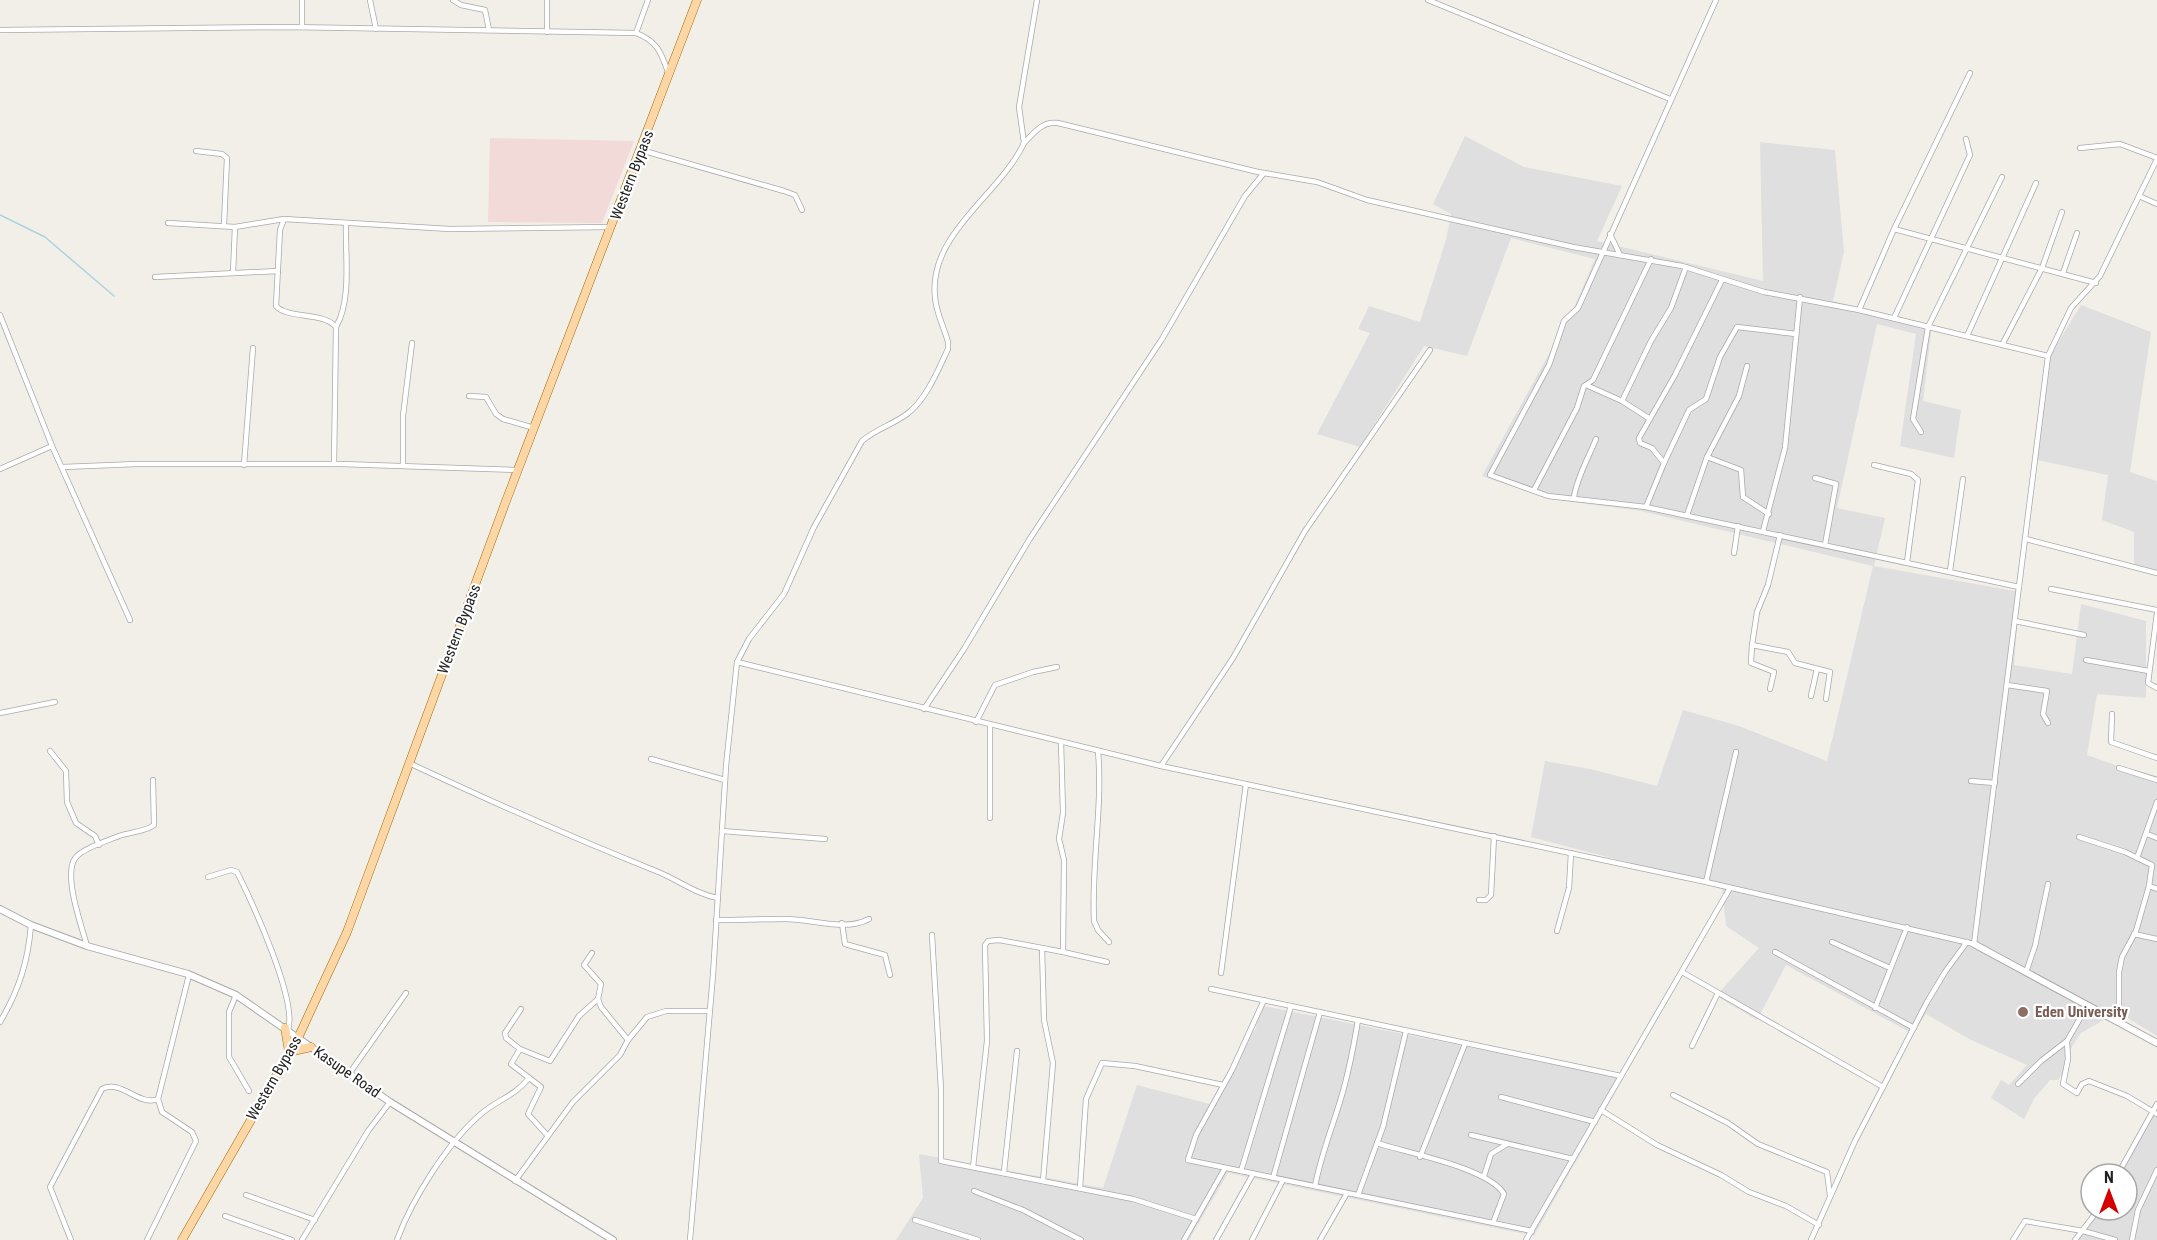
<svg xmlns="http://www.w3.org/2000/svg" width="2157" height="1240" viewBox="0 0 2157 1240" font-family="'Roboto Condensed',sans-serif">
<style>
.residential{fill:#e0dfdf}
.commercial{fill:#f2dad9}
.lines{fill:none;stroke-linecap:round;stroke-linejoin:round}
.stream{stroke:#aad3df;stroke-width:1.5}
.minor-casing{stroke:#a9a9a9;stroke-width:6}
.tertiary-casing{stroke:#a9a9a9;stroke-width:8}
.primary-casing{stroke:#a06b00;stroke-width:9}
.minor{stroke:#fff;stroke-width:4.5}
.tertiary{stroke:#fff;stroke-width:6}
.primary{stroke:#fcd6a4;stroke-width:8}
.education-dot{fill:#8d6e63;stroke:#fff;stroke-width:2}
.labels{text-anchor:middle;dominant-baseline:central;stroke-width:4.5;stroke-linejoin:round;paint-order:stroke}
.street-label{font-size:15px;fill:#222;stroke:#fff}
.education-label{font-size:15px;font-weight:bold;fill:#785e54;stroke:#fff;text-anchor:start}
</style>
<rect width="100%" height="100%" fill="#f2efe9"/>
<!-- residential -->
<g class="residential">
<polygon points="1465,136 1524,167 1622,186 1597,241 1763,281 1760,142 1835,150 1844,252 1833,301 1932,325 1923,401 1961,410 1954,458 1900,446 1916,334 1877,324 1837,508 1885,518 1874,566 2020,592 2014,665 2072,674 2081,604 2146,621 2146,698 2097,694 2087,755 2157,780 2157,1036 2118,1012 2081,1033 2069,1051 2065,1071 2058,1080 2050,1080 2034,1099 2024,1119 1991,1098 2001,1080 2009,1085 2027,1065 1969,1039 1926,1014 1913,1034 1786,965 1757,1020 1716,996 1759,948 1726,926 1722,887 1531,837 1545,761 1590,769 1657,786 1683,710 1739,726 1827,761 1873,566 1641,511 1550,499 1482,476 1572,312 1595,259 1511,238 1467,356 1424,346 1360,447 1317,434 1370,333 1358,329 1369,306 1420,322 1446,240 1451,214 1433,204"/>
<polygon points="2081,305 2151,332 2130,472 2157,481 2157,576 2134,569 2134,532 2102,520 2108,475 2037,460 2048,359"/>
<polygon points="1259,1005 1623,1078 1534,1236 1228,1173 1189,1240 896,1240 923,1198 919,1154 1103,1188 1137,1085 1210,1104 1256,1028"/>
<polygon points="2157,1102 2157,1240 2076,1240 2094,1210 2127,1210 2127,1174 2115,1174"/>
</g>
<!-- commercial -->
<polygon class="commercial" points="490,138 634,141 602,223 488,222"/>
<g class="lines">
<!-- stream -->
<polyline class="stream" points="0,215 45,237 114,296"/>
<!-- minor casing -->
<g class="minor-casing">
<g id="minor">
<polyline points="302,0 302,27"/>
<polyline points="370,0 376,29"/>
<polyline points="453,0 461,5 485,10 489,30"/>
<polyline points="547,0 547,32"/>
<polyline points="1428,0 1670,99"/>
<polyline points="1716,0 1578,308 1564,321 1549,365 1490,475 1548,496 1646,507 2019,587"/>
<path d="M 0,30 L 289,27 L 636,33 C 657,41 661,52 668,72"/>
<polyline points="636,33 648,0"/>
<path d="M 1024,143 C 1034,133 1042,121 1058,123 L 1258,172 L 1317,182 L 1367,200 L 1573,247 L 1682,266 L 1764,292 L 1859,310 L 2048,356"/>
<polyline points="2080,148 2120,144 2157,158"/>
<polyline points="641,150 784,191 795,195 802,210"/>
<polyline points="196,151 222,154 227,158 224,225"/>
<polyline points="2139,196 2157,204"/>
<path d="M 284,219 L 280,230 L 276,306 C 287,319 325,312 336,327"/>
<polyline points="168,223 235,227 284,219 450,229 611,227"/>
<polyline points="1894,229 2096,283"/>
<polyline points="1610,234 1620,255"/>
<polyline points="233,273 235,227"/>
<polyline points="2063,273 2077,233"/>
<polyline points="155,277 278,271"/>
<polyline points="1859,310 1894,229 1970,73"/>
<polyline points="0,315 52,446 130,620"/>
<polyline points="1894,318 1970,155 1966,139"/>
<polyline points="1967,336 2036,183"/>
<polyline points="2002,345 2042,268 2062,212"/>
<polyline points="1586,385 1622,401 1650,419"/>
<polyline points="469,396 486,397 496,414 503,419 534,428"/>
<polyline points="1622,401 1651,341 1671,308 1686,267"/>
<polyline points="1921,432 1913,419 1928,327 2002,177"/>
<polyline points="1707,457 1741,470 1743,497 1769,514"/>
<polyline points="1664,463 1689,410 1706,399 1720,357 1737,327 1796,334"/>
<path d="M 334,464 L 336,327 C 352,299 345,256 346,224"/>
<polyline points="244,465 253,348"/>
<polyline points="403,465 403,416 412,343"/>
<polyline points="1874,465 1911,474 1918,480 1907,562"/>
<polyline points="63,467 137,464 341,464 518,470"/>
<polyline points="0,469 52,446"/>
<polyline points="1815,478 1836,484 1825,545"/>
<polyline points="1534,490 1577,408 1584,386 1593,380 1651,259"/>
<path d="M 1574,497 C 1577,477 1588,459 1596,439"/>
<polyline points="1646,507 1664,463 1652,448 1640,443 1639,438 1675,375 1722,280"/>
<polyline points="1687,515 1707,457 1739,396 1747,366"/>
<polyline points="1763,531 1785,448 1800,297"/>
<polyline points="1780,535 1768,585 1757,612 1752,645 1788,652 1795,663 1830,672 1826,699"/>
<polyline points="2026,539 2157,573"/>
<polyline points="1734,553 1738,526"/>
<polyline points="1950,571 1963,479"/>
<polyline points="2051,589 2157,610"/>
<polyline points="2157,613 2148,683 2157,688"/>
<polyline points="2015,621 2084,635"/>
<polyline points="1752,645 1751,663 1774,672 1770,689"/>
<polyline points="2086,660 2149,671"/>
<path d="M 737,662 L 749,639 L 784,594 L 814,527 L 862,441 C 876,429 892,425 907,414 C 926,400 938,370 948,349 L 948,342 C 944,327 936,313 935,297 C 928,234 1000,195 1024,143 L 1019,107 L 1037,0"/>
<polyline points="2007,685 2047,691 2043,714 2048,723"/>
<polyline points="1811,696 1817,669"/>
<polyline points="924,709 964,649 1029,540 1162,339 1245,196 1264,173"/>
<polyline points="0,713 55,702"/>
<polyline points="2112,714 2111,742 2157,758"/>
<polyline points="976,722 995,685 1033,672 1057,667"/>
<polyline points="990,725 990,818"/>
<polyline points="1061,742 1063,813 1059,839 1064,860 1063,952 1107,962"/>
<polyline points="50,751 66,771 67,802 76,823 95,836 99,845"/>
<path d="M 1098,751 C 1103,808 1091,864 1094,921 L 1098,930 L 1109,942"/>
<polyline points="651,759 725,780"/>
<path d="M 409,763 C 490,801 573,838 656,871 C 677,879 695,894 718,898"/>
<polyline points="1161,766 1233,658 1305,531 1430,350"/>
<polyline points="2119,768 2157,780"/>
<polyline points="1971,781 1995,783"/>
<polyline points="722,831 825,839"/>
<polyline points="2147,834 2157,838"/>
<polyline points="2079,837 2125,852 2152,865 2149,886"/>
<polyline points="2137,858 2157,802"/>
<path d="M 208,877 L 231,870 L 237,872 C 252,902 298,1001 288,1030"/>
<polyline points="1706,882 1736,752"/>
<polyline points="1479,900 1486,900 1491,895 1494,836"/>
<path d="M 716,920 C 740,920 763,919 786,919 C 812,919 845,932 869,919"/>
<polyline points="842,923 845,944 885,955 890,975"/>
<polyline points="1557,931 1569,888 1571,853"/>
<polyline points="2134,934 2157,939"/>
<polyline points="932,935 941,1090 941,1161 1133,1199 1196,1219"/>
<polyline points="1832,942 1890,968"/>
<path d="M 87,946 C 82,927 61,871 77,856 C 86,847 107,841 119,836 C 130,832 145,832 154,825 L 153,780"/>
<polyline points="1775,952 1914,1028"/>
<polyline points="1682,972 1883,1087"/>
<polyline points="2026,972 2035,946 2048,884"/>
<polyline points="1221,973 1246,784"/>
<polyline points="1211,989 1621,1076"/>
<polyline points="236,995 229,1012 229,1057 249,1091"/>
<polyline points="598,999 601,1007 628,1040"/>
<polyline points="1264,1000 1232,1070 1196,1135 1188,1160 1532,1231"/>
<polyline points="1875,1008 1907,927"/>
<polyline points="521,1009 505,1033 506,1038 520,1049 550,1061 579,1016 598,999 601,984 584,965 592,953"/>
<polyline points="2111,1019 2119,1004 2119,972 2122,957 2136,931 2149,886 2157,889"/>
<path d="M 0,1022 C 19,990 28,962 31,925"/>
<polyline points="2067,1041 2068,1059 2063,1084 2077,1093 2082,1084 2089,1081 2127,1096 2157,1114"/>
<polyline points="1692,1046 1718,993"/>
<polyline points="520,1049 511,1064 541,1087 528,1114 547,1135"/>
<polyline points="349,1074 406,993"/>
<polyline points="2018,1084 2041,1061 2067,1041 2087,1006"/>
<polyline points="1673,1095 1728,1123 1758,1144 1827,1172 1830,1196"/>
<polyline points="1501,1097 1595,1122"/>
<polyline points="1601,1110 1657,1145 1721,1175 1749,1192 1786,1206 1819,1225"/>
<polyline points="1471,1135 1573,1159"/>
<path d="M 1377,1143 C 1407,1153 1489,1168 1504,1194 L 1493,1223"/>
<polyline points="1420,1157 1465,1044"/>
<polyline points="973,1167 987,1041 985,945 988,941 999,940 1042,948"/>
<polyline points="1241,1171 1291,1006"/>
<polyline points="1004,1172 1017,1051"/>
<polyline points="2118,1174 2157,1104"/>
<polyline points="1484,1176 1491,1154 1507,1144"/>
<polyline points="1273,1178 1320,1012"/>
<polyline points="515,1181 573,1102 620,1055 628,1040 647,1017 666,1011 709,1011"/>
<polyline points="1043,1181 1053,1063 1044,1020 1042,948 1063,952"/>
<path d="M 1315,1186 C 1320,1160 1329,1136 1337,1111 C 1347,1081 1353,1051 1358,1020"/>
<polyline points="1080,1188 1086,1099 1102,1063 1135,1066 1223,1085"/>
<polyline points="974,1191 1023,1210 1081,1240"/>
<polyline points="246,1195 315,1220"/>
<polyline points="1358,1195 1383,1127 1406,1031"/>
<polyline points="225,1216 292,1240"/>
<polyline points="915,1220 978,1240"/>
<path d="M 71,1240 L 50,1187 L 102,1089 C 122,1079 139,1107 158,1099"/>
<polyline points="147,1240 196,1141 192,1132 162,1112 158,1099 189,975"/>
<polyline points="302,1240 368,1131 390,1102"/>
<path d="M 397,1240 C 412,1199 448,1142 481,1114 C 497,1100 515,1096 529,1078"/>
<polyline points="690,1240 713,975 726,766 737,662 1161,766 1706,882 1974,944 2048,356 2071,308 2100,276 2157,159"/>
<polyline points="1184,1240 1225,1168"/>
<polyline points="1216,1240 1253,1174"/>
<polyline points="1252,1240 1283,1180"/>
<polyline points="1320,1240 1347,1193"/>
<polyline points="1526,1240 1730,888"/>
<polyline points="1811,1240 1855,1141 1927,1002 1945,972 1967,942"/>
<polyline points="2013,1240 2025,1221 2083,1231 2115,1240"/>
<polyline points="2075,1240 2098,1210"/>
<polyline points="2132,1240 2138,1210 2157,1170"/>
</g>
</g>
<!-- tertiary casing -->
<g class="tertiary-casing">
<g id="tertiary">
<polyline points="0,909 31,925 87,946 188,974 236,995 390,1102 613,1240"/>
<polyline points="1974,944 2157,1043"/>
</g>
</g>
<!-- primary casing -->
<g class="primary-casing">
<g id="primary">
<polyline points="285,1028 289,1052 311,1047"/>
<polyline points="182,1240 298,1038 347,932 506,501 697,0"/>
</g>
</g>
<!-- minor -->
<use href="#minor" class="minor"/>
<!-- tertiary -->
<use href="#tertiary" class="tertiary"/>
<!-- primary -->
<use href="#primary" class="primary"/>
</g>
<!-- markers -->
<circle class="education-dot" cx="2023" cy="1012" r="6"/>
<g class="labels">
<!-- street labels -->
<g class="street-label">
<text transform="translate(632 175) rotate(-69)">Western Bypass</text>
<text transform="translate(459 629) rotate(-69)">Western Bypass</text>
<text transform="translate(347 1072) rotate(35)">Kasupe Road</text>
<text transform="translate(274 1078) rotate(-60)">Western Bypass</text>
</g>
<!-- education labels -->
<g class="education-label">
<text x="2035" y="1012">Eden University</text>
</g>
</g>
<!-- north arrow -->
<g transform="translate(2109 1192)"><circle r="28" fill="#ffffff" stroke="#a7a7a7" stroke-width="1.5"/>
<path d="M0-4.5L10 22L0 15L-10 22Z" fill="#d40000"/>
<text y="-9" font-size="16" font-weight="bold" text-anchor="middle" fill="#222222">N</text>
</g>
</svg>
